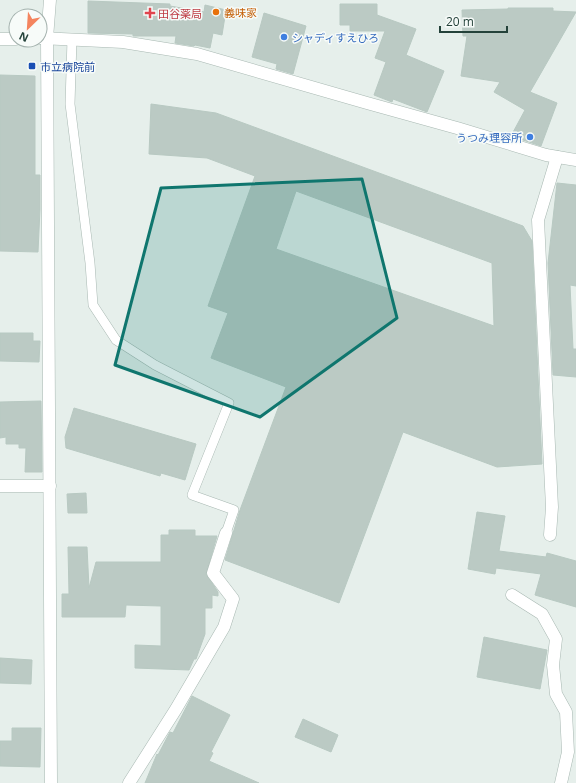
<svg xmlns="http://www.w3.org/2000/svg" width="576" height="783" viewBox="0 0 576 783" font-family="'Open Sans','Noto Sans JP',sans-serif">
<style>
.building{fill:#bbcac4;stroke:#b8c9c2;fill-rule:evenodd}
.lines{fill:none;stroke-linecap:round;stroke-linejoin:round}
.service-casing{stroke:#a8b8b2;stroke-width:10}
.minor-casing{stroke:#a8b8b2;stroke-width:13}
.service{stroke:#fff;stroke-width:9}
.minor{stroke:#fff;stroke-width:12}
.marked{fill:#0f766e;fill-opacity:0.2;stroke:#0f766e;stroke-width:3;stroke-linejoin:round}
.food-dot{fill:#e8710a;stroke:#f7fbf9;stroke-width:1.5}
.health-dot{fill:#e0444e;stroke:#f7fbf9;stroke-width:1.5}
.shop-dot{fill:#3f7fe0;stroke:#f7fbf9;stroke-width:1.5}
.transit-dot{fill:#1a4fb4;stroke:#f7fbf9;stroke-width:1.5}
.labels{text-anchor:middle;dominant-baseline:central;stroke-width:3;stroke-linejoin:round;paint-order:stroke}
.food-label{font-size:11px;fill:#c56008;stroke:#f7fbf9;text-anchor:start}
.health-label{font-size:11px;fill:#be3a42;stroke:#f7fbf9;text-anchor:start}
.shop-label{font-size:11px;fill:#366cbe;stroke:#f7fbf9;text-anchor:start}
.transit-label{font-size:11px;fill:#164399;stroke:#f7fbf9;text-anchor:start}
</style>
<rect width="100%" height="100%" fill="#e6efeb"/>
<!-- building -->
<g class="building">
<polygon points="88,1 170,4 170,6 204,12 205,5 226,10 222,35 213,33 210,48 195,45 194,46 175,43 176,36 133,36 133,34 88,33"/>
<polygon points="340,4 377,4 377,15 416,29 406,55 444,71 427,112 393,99 392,102 374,95 386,62 375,58 385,31 350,31 350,25 340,25"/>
<polygon points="508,8 553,8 553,11 576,12 530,92 557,103 541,146 511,136 525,110 494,92 500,82 461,76 467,36 463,36 462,10 508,9"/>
<polygon points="264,13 306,26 293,74 276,69 277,64 252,57"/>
<polygon points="0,75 35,76 35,175 40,175 40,209 38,252 0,251"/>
<path d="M 151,104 L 216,113 L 523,226 L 532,241 L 542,464 L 497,467 L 403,432 L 339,603 L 225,560 L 240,510 L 286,387 L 211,358 L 228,313 L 208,306 L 255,176 L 207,158 L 149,154 ZM 296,191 L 492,263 L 494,326 L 276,249 Z"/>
<polygon points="557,183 576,185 576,286 570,285 573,349 576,349 576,377 553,375 548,263"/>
<polygon points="0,333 33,333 33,341 40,341 39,362 0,361"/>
<polygon points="41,401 42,472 25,472 26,448 19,448 19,444 6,444 6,437 0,438 0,402"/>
<polygon points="74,408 196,444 185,480 161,473 160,476 66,448 65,437"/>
<polygon points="86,493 87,513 68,513 67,494"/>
<polygon points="477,512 505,516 499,551 546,557 547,553 576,561 576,607 535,595 541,574 496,568 495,574 468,569"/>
<polygon points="169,530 195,530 195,536 217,536 206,574 218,592 218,596 212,595 212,608 205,608 205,634 196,659 194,659 189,670 135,668 135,645 161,646 161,606 126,605 125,617 62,617 62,594 69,594 68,547 87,547 89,588 96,562 161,562 161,535 169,535"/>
<polygon points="484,637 547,650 540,689 477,677"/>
<polygon points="0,658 32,660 31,684 0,683"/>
<polygon points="192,696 230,715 211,752 213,753 209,761 259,783 145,783 157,754 158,755 170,732 173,733"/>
<polygon points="303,719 338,735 331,752 295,737"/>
<polygon points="12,728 41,728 40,767 0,766 0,741 12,741"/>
</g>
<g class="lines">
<!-- service casing -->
<g class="service-casing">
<polyline id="service" points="72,39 70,104 90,263 93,305 116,340 155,365 229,403 192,495 234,510 226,533"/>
</g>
<!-- minor casing -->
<g class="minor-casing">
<g id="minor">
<polyline points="50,0 47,38 51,783"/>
<polyline points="40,38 123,42 197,54 367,103 457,128 546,155 576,160"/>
<polyline points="0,39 16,39"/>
<polyline points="0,486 50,486"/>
<polyline points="550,535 552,507 538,220 557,157"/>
<polyline points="512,595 542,614 556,639 553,665 556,694 566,712 568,752 561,783"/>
<polyline points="129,783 176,709 224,627 233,599 213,573 226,533"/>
</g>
</g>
<!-- service -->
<use href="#service" class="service"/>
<!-- minor -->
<use href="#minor" class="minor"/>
</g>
<!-- marked area -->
<path class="marked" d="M 362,179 L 397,318 L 260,417 L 115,365 L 161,188 Z"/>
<!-- markers -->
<circle class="food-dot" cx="216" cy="12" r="4"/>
<path class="health-dot" d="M148 7h4v4h4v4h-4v4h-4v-4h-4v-4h4z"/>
<g class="shop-dot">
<circle cx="284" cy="37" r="4"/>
<circle cx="530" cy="137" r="4"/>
</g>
<rect class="transit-dot" x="28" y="62" width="8" height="8" rx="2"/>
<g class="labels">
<!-- food labels -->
<g class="food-label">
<text x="224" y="12">義味家</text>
</g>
<!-- health labels -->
<g class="health-label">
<text x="158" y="13">田谷薬局</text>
</g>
<!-- shop labels -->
<g class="shop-label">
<text x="292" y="37">シャディすえひろ</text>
<text x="522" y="137" text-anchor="end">うつみ理容所</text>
</g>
<!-- transit labels -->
<g class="transit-label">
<text x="40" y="66">市立病院前</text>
</g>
</g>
<!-- north arrow -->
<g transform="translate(28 28) rotate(205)"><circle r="19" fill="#f7fbf9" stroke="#a3b1ad"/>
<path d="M0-3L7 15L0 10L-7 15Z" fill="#f4845f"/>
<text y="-6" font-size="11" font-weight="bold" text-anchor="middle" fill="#24423a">N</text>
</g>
<!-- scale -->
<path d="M440 26v6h67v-6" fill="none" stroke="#24423a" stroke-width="2"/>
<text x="446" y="26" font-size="12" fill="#24423a" stroke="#f7fbf9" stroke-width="3" paint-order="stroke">20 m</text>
</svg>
